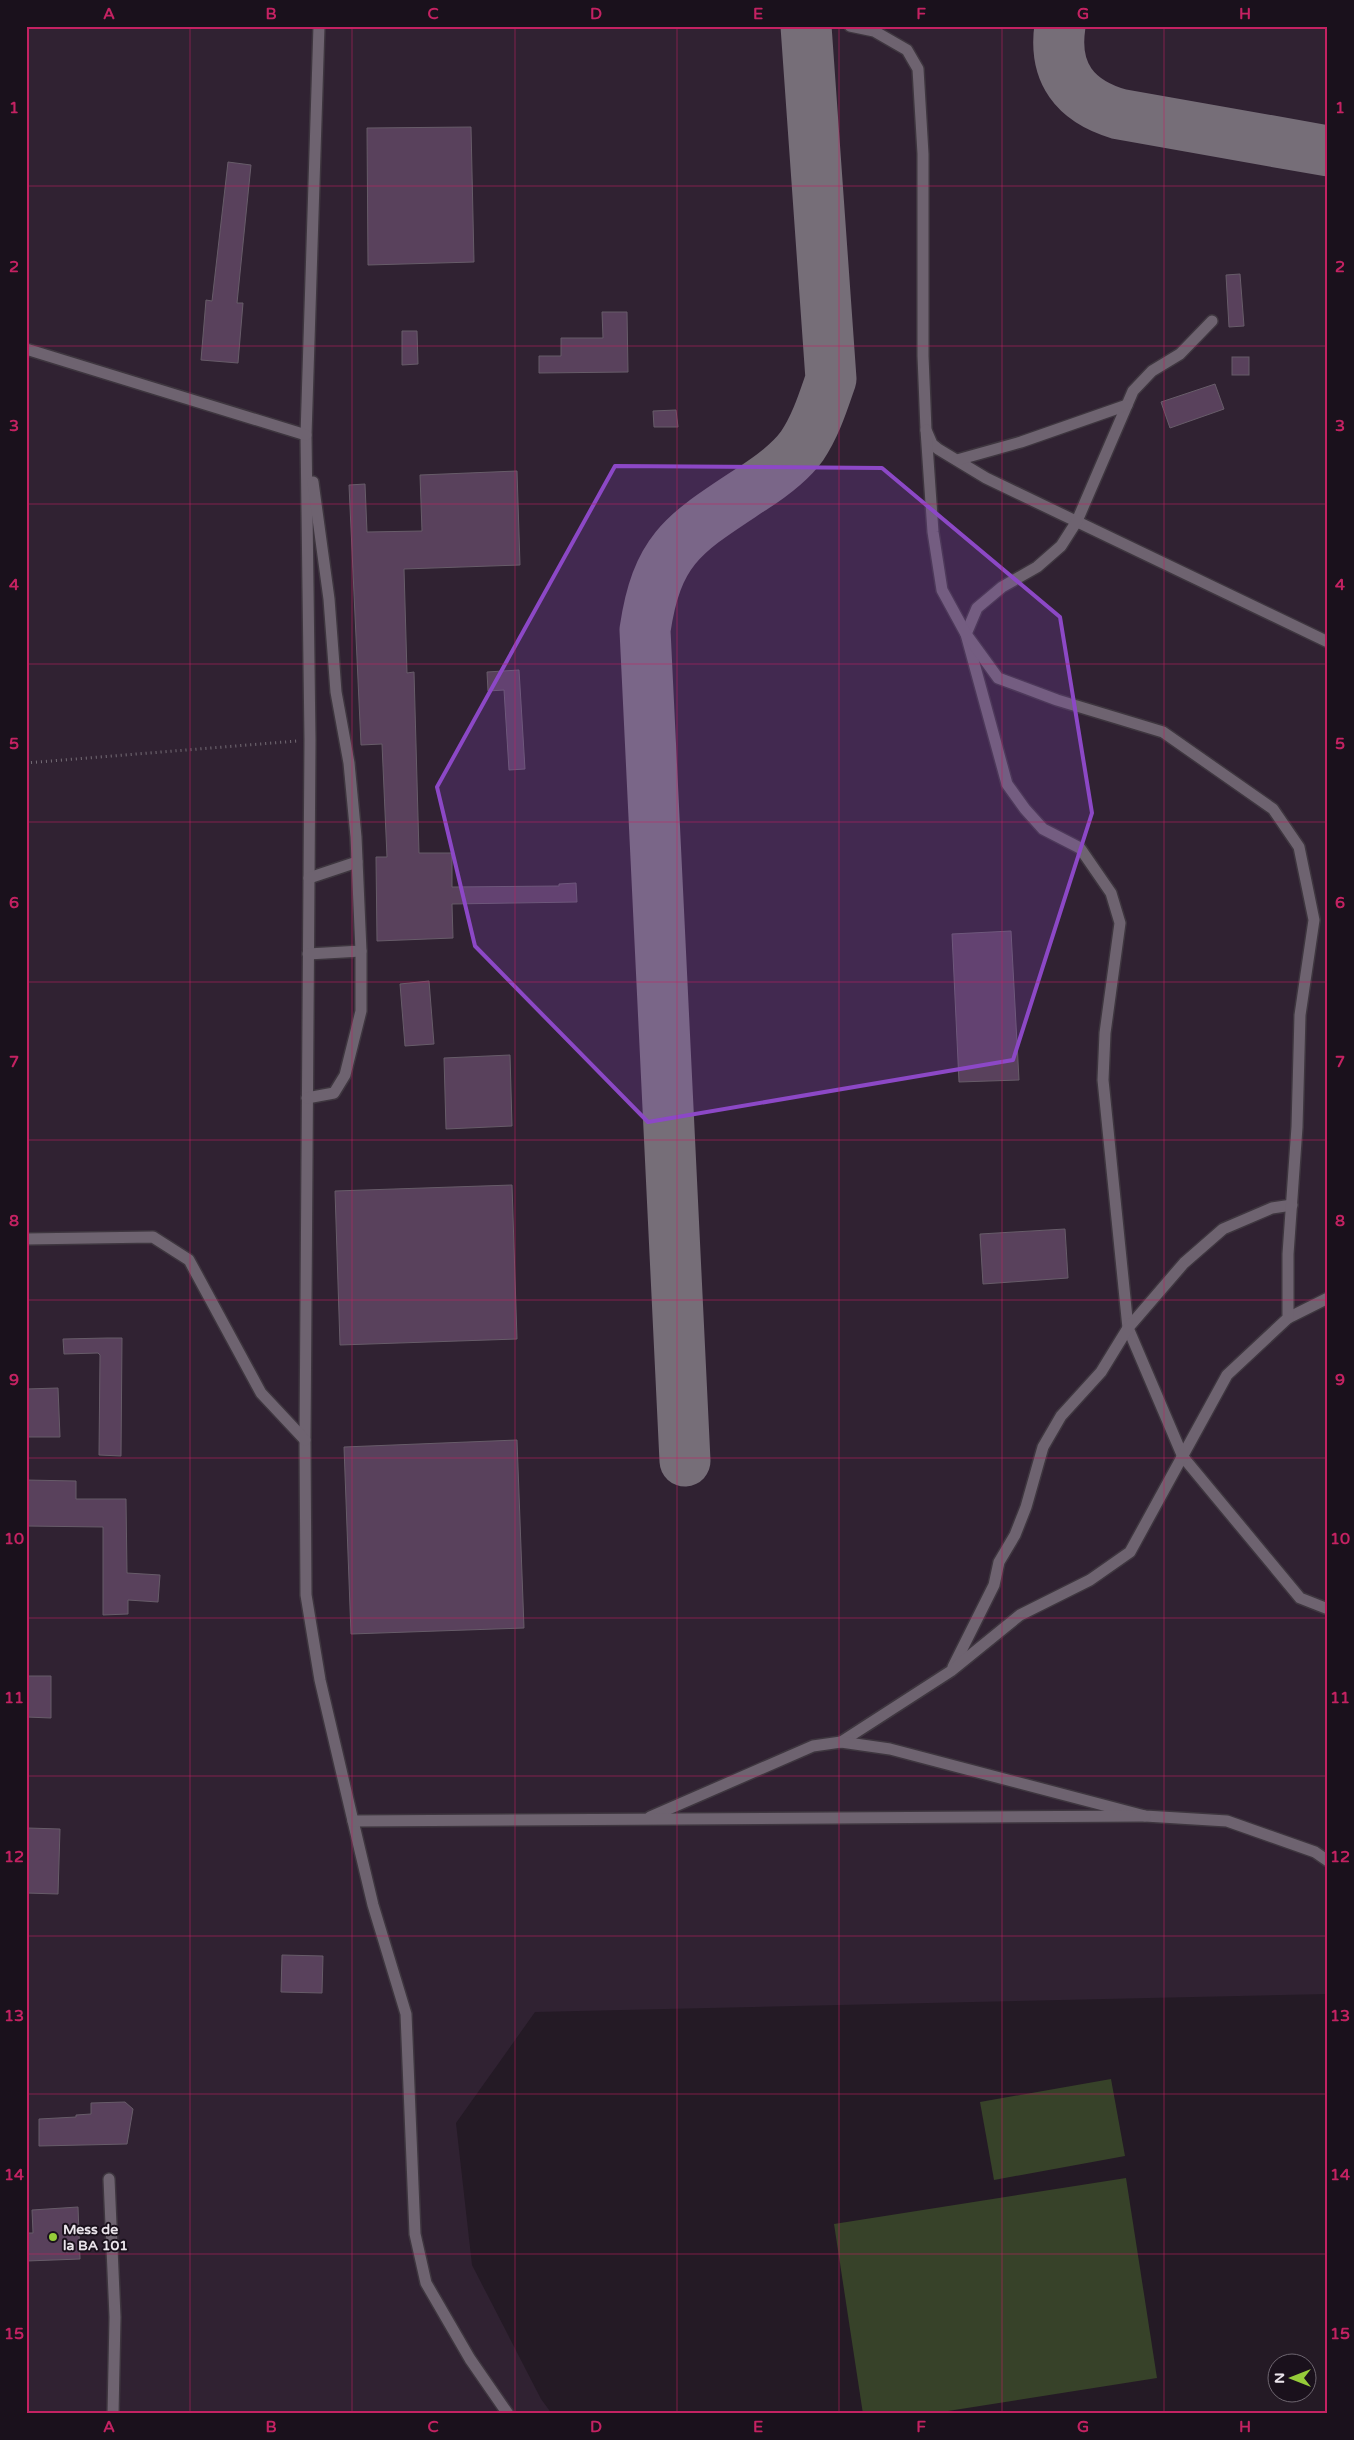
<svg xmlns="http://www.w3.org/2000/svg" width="1354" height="2440" viewBox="0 0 1354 2440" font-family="'Varela Round',sans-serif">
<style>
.built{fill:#302232}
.green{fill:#374229}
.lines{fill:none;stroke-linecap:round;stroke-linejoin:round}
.taxiway{stroke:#766e78;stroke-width:51}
.building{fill:#59415c;stroke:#675c69}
.service-casing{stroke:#3e363f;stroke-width:14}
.path{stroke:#756d76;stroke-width:3;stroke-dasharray:1 4;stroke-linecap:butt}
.service{stroke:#6e6370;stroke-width:11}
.marked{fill:#8c48c6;fill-opacity:0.2;stroke:#8c48c6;stroke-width:4;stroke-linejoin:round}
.grid{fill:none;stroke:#c42262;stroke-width:1;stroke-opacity:0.55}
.poi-dot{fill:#96cc3a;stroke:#1a111c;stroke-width:2}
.labels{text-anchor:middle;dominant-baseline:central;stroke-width:4;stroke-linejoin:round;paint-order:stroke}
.poi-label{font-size:14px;font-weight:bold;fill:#eae4eb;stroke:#1a111c;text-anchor:start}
.neatline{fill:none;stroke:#c42262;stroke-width:2}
.grid-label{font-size:16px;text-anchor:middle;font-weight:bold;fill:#c42262}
</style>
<rect width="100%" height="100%" fill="#241a25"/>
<!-- built -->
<polygon class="built" points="26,26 1328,26 1328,1994 535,2012 456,2123 472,2265 541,2399 552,2414 26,2414"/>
<!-- green -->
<g class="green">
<polygon points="1111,2079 1125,2156 994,2180 980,2102"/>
<polygon points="1126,2178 1157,2378 929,2414 863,2414 834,2224"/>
</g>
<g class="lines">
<!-- taxiway -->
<g class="taxiway">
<path d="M 1060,26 C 1053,73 1075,101 1119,114 L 1328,151"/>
<path d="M 685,1461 L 645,630 C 657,548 685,533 750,490 C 769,478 789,464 802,446 C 816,425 823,402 831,379 L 806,26"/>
</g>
</g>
<!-- building -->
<g class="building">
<polygon points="471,127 474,262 368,265 367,128"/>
<polygon points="228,162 251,165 237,303 243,303 238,363 201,360 206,300 212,301"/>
<polygon points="1240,274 1244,326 1229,327 1226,275"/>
<polygon points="602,312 627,312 628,372 539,373 539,356 561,356 561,338 603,338"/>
<polygon points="402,331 417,331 418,364 402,365"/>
<rect x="1232" y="357" width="17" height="18"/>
<polygon points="1215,384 1224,409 1170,428 1161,402"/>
<polygon points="676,410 678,427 654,427 653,411"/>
<polygon points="517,471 520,565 404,569 407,673 414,672 419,853 452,853 452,887 559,886 559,884 576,883 577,902 452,904 453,938 377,941 376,857 387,857 382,744 361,745 349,485 365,484 367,532 422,531 420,475"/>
<polygon points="519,670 525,769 509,770 504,690 488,691 487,672"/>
<polygon points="1011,931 1019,1080 959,1082 952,934"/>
<polygon points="429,981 434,1044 405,1046 400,984"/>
<polygon points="510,1055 512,1126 446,1129 444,1058"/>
<polygon points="512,1185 517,1339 340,1345 335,1191"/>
<polygon points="1065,1229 1068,1278 983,1284 980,1234"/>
<polygon points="107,1338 122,1338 121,1456 99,1455 100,1355 98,1353 64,1354 63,1339"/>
<polygon points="58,1388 60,1437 26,1437 26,1389"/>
<polygon points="517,1440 524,1628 351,1634 344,1447"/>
<polygon points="26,1480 76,1481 76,1499 126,1499 127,1573 160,1575 158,1602 128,1600 128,1614 103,1615 103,1527 26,1526"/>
<polygon points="26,1676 51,1676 51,1718 26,1717"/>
<polygon points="28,1828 60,1829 58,1894 26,1893"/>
<polygon points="282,1955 323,1956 322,1993 281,1992"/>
<polygon points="125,2102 133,2109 127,2144 39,2146 39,2119 76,2117 76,2115 91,2114 91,2103"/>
<polygon points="78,2207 80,2259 27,2261 26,2233 33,2233 32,2210"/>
</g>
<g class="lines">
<!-- service casing -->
<g class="service-casing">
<g id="service">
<polyline points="319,26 306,435 310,740 305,1440 306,1595 320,1680 353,1821 373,1905 406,2014 415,2234 426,2283 470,2359 508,2414"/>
<polyline points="850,26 874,31 907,50 918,69 923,154 923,356 926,430 932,444 938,449 986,478 1328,642"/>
<polyline points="1212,321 1180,354 1152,371 1133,391 1077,521 1061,546 1037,567 1002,587 977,608 966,634 1007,784 1025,809 1043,829 1080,848 1111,893 1120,923 1105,1033 1103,1080 1128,1328 1183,1457 1300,1598 1328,1609"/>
<polyline points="26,349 306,435"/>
<polyline points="957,460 1021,442 1127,405"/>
<polyline points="309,878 357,862"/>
<polyline points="308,954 361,951"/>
<polyline points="307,1098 334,1093 345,1075 361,1011 361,951 356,837 349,763 336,692 329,599 313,482"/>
<polyline points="26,1239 153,1237 189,1260 261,1393 305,1440"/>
<polyline points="1288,1318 1328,1298"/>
<polyline points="953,1667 994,1585 999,1562 1015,1535 1026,1507 1043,1447 1061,1416 1101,1372 1128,1328 1184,1263 1223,1229 1272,1208 1292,1205"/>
<polyline points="841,1742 951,1671 1020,1615 1090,1580 1130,1552 1227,1375 1288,1318 1288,1254 1297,1127 1300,1015 1314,920 1299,847 1273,809 1163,732 1057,700 998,678 966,634 942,590 933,532 926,430"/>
<polyline points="650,1817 813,1746 841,1742 890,1749 1145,1816 1227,1821 1315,1852 1328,1861"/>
<polyline points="353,1821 1145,1816"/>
<polyline points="109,2179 115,2317 113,2414"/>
</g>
</g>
<!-- path -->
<polyline class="path" points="26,763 297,741"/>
<!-- service -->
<use href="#service" class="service"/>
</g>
<!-- marked area -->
<path class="marked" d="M 615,466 L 882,468 L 1060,617 L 1092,813 L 1013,1060 L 648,1122 L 475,946 L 437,787 Z"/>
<!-- grid -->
<path class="grid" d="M 190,26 L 190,2414M 352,26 L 352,2414M 515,26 L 515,2414M 677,26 L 677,2414M 839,26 L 839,2414M 1002,26 L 1002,2414M 1164,26 L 1164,2414M 26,186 L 1328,186M 26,346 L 1328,346M 26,504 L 1328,504M 26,664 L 1328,664M 26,822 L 1328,822M 26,982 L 1328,982M 26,1140 L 1328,1140M 26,1300 L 1328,1300M 26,1458 L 1328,1458M 26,1618 L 1328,1618M 26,1776 L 1328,1776M 26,1936 L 1328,1936M 26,2094 L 1328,2094M 26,2254 L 1328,2254"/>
<!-- markers -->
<circle class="poi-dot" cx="53" cy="2237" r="5"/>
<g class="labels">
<!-- poi labels -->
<g class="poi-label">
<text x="63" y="2229">Mess de<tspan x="63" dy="16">la BA 101</tspan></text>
</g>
</g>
<!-- border -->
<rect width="1354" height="2440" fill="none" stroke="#1a111c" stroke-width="55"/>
<!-- north arrow -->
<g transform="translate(1292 2378) rotate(270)"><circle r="24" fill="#1a111c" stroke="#6d656f"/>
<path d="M0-4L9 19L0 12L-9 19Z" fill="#96cc3a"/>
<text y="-8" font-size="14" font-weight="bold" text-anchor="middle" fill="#eae4eb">N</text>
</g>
<rect x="28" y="28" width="1298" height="2384" class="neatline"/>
<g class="grid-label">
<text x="109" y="19">A</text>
<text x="271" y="19">B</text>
<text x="433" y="19">C</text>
<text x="596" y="19">D</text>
<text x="758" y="19">E</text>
<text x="921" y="19">F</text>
<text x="1083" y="19">G</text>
<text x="1245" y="19">H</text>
<text x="14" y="113">1</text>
<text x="1340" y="113">1</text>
<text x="14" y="272">2</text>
<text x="1340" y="272">2</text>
<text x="14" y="431">3</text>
<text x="1340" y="431">3</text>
<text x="14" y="590">4</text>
<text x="1340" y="590">4</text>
<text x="14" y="749">5</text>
<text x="1340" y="749">5</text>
<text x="14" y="908">6</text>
<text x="1340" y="908">6</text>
<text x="14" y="1067">7</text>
<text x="1340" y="1067">7</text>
<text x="14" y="1226">8</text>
<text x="1340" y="1226">8</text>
<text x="14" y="1385">9</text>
<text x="1340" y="1385">9</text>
<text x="14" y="1544">10</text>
<text x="1340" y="1544">10</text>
<text x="14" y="1703">11</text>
<text x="1340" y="1703">11</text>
<text x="14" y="1862">12</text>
<text x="1340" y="1862">12</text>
<text x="14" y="2021">13</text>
<text x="1340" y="2021">13</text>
<text x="14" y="2180">14</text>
<text x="1340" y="2180">14</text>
<text x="14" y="2339">15</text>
<text x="1340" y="2339">15</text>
<text x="109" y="2432">A</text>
<text x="271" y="2432">B</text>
<text x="433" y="2432">C</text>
<text x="596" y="2432">D</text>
<text x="758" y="2432">E</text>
<text x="921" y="2432">F</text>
<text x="1083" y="2432">G</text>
<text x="1245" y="2432">H</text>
</g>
</svg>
